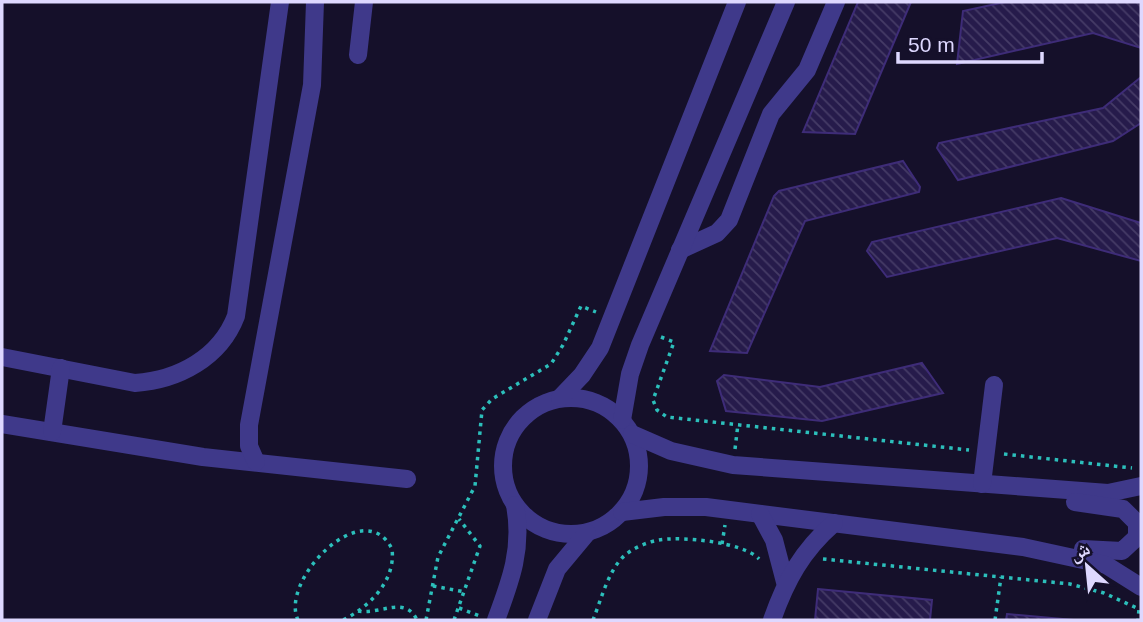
<svg xmlns="http://www.w3.org/2000/svg" width="1143" height="622" viewBox="0 0 1143 622" font-family="Helvetica,'Noto Naskh Arabic',sans-serif">
<style>
.building{fill:url(#building-back-hatch);stroke:#3e2c78;stroke-width:2}
.lines{fill:none;stroke-linecap:round;stroke-linejoin:round}
.path{stroke:#2cbfbb;stroke-width:3.5;stroke-dasharray:3.5 5;stroke-linecap:butt}
.minor{stroke:#3f398a;stroke-width:18}
</style>
<defs>
<pattern id="building-back-hatch" width="6" height="6" patternUnits="userSpaceOnUse" patternTransform="scale(1.75)"><rect width="6" height="6" fill="#261b4b"/><path d="M-1 5l2 2M0 0l6 6M5-1l2 2" fill="none" stroke="#453b66"/></pattern>
</defs>
<rect width="100%" height="100%" fill="#15102a"/>
<!-- building -->
<g class="building">
<polygon points="858,2 911,2 855,134 803,132"/>
<polygon points="1005,2 1141,2 1141,48 1093,33 957,64 963,11"/>
<polygon points="1141,77 1141,123 1113,141 958,180 937,148 939,143 1103,108"/>
<polygon points="903,161 920,187 919,192 805,221 747,353 710,351 774,196 779,191"/>
<polygon points="1061,198 1141,223 1141,261 1057,238 887,277 867,251 872,242"/>
<polygon points="922,363 943,393 822,421 726,411 717,381 724,375 820,387"/>
<polygon points="818,589 932,600 930,620 815,620"/>
<polygon points="1007,614 1074,620 1006,620"/>
</g>
<g class="lines">
<!-- path -->
<g class="path">
<polyline points="661,337 674,342 653,400 657,410 667,417 969,450"/>
<polyline points="735,449 738,424"/>
<polyline points="1004,454 1132,468"/>
<polyline points="722,544 725,525"/>
<polyline points="823,559 1070,584 1104,593 1139,609 1138,620"/>
<polyline points="433,586 465,592"/>
<polyline points="459,608 480,616"/>
<path d="M 358,611 C 380,615 405,595 417,620"/>
<path d="M 298,620 C 279,580 364,493 392,549 C 396,581 369,607 343,620"/>
<polyline points="426,620 438,557 475,486 482,410 492,399 551,364 563,345 581,306 596,312"/>
<polyline points="454,620 480,546 459,519"/>
<path d="M 593,620 C 601,600 608,571 624,556 C 633,548 647,542 659,540 C 681,536 744,542 759,559"/>
<polyline points="995,620 1001,577"/>
</g>
<!-- minor -->
<g class="minor">
<polyline points="358,55 364,2"/>
<polyline points="680,250 717,233 729,220 771,114 807,70 836,2"/>
<path d="M 2,357 L 135,383 C 178,380 220,358 236,316 L 280,2"/>
<circle cx="571" cy="466" r="68"/>
<polyline points="560,398 582,375 600,348 737,2"/>
<polyline points="622,420 630,374 640,345 786,2"/>
<polyline points="2,424 203,457 407,479"/>
<polyline points="52,432 61,368"/>
<polyline points="632,434 671,451 733,465 1108,493 1141,486"/>
<polyline points="256,462 249,446 249,425 312,85 315,2"/>
<polyline points="982,484 994,385"/>
<polyline points="1075,502 1123,509 1137,523 1137,537 1122,551 1083,549"/>
<polyline points="622,512 664,507 706,507 1023,547 1106,565 1141,587"/>
<polyline points="760,514 774,540 785,582"/>
<path d="M 496,620 C 511,580 523,548 515,505"/>
<polyline points="537,620 557,569 587,533"/>
<path d="M 772,620 C 786,580 802,551 834,523"/>
</g>
</g>
<!-- border -->
<rect width="1143" height="622" fill="none" stroke="#ded8ff" stroke-width="7"/>
<!-- north arrow -->
<g transform="translate(1087 566) rotate(333)" stroke="#15102a" stroke-width="5" paint-order="stroke">
<path d="M0-5L12 26L0 18L-12 26Z" fill="#ded8ff"/>
<text y="-10" font-size="19" font-weight="bold" text-anchor="middle" fill="#ded8ff">ش</text>
</g>
<!-- scale -->
<path d="M898 52v10h144v-10" fill="none" stroke="#ded8ff" stroke-width="3.5"/>
<text x="908" y="52" font-size="21" fill="#ded8ff" stroke="#15102a" stroke-width="5" paint-order="stroke">50 m</text>
</svg>
